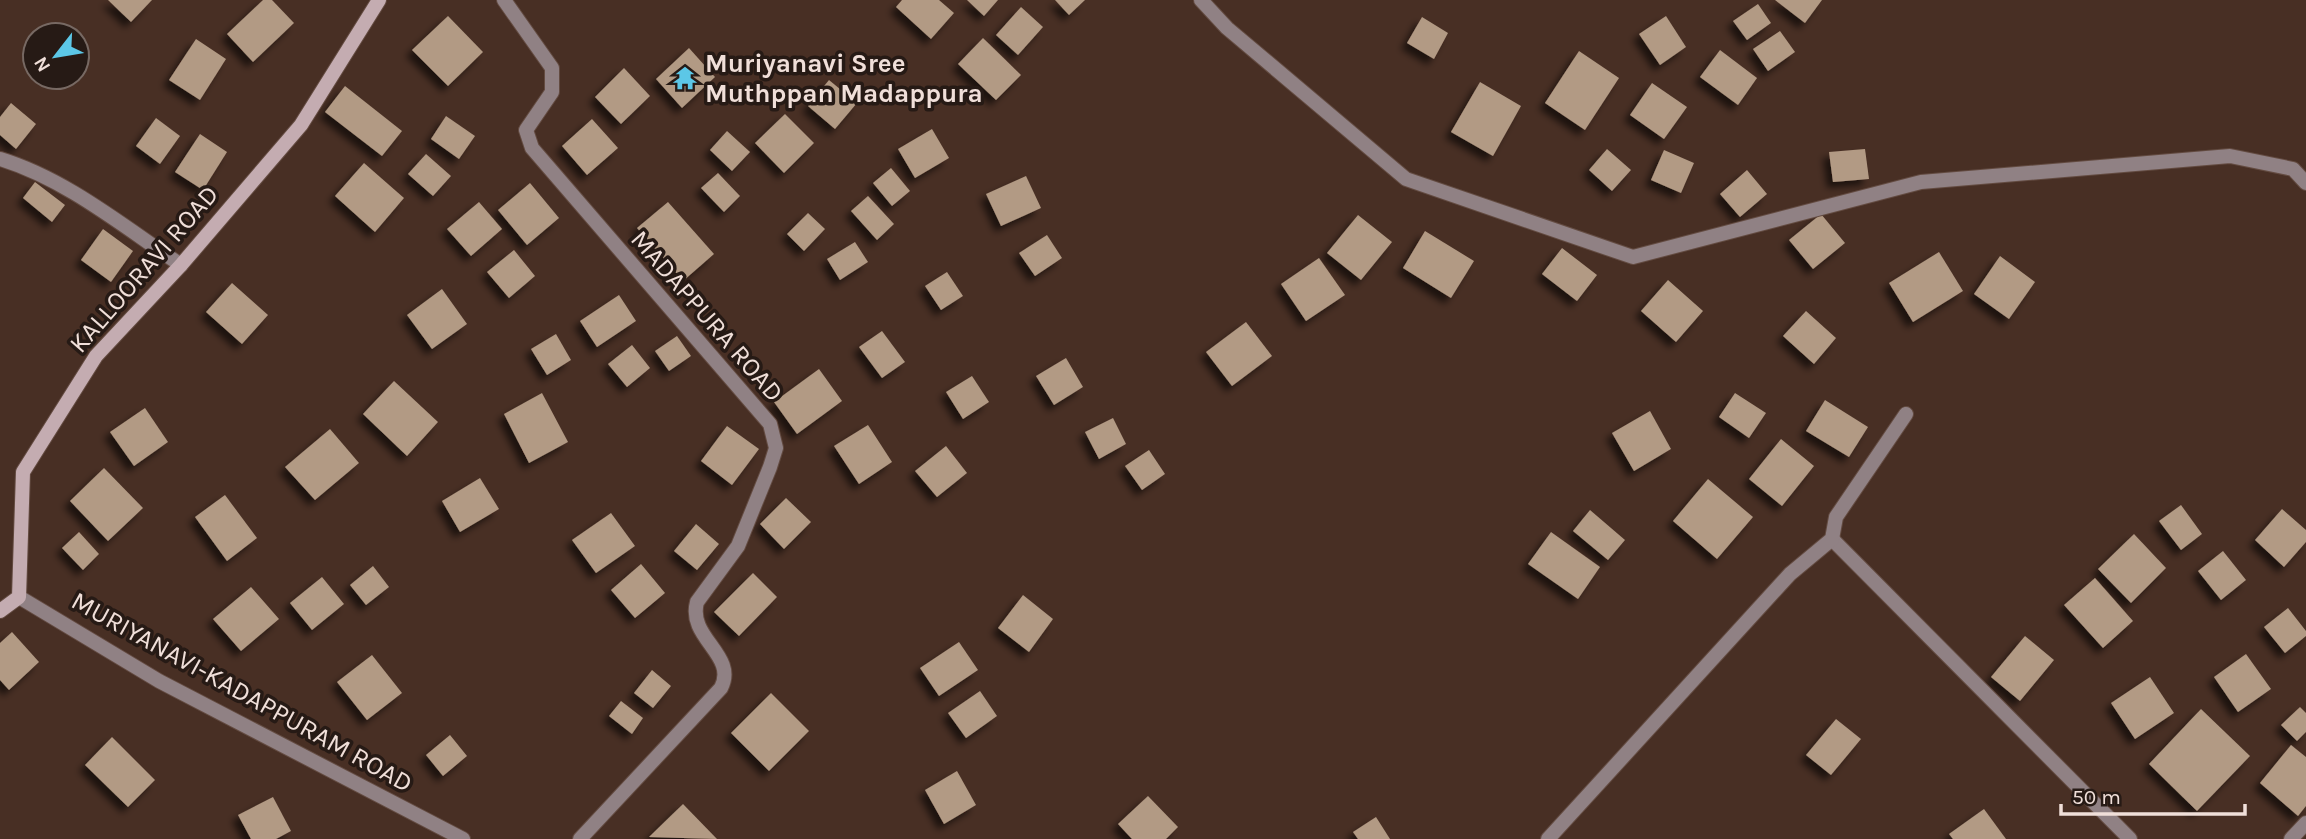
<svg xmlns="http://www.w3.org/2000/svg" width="2306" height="839" viewBox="0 0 2306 839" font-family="Karla,sans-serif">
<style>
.building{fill:#b29a84;filter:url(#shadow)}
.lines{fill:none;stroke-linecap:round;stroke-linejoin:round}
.minor-casing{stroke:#634b41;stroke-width:16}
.tertiary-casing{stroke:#634b41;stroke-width:16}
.secondary-casing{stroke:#634b41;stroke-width:16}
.minor{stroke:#908184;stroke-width:14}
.tertiary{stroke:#908184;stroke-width:14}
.secondary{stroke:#c4acb1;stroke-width:14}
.labels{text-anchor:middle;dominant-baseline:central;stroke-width:7;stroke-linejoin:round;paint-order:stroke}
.poi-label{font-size:26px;font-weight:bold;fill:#f0dfd9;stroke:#261a15;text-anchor:start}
.street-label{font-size:26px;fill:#f0dfd9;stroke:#261a15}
</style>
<defs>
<filter id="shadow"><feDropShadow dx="-6" dy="6" stdDeviation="3.5" flood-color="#0009"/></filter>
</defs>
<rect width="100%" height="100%" fill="#482f24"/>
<!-- building -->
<g class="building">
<polygon points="108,0 152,0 131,22"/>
<polygon points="263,0 272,0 294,23 253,62 227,34"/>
<polygon points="902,0 939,0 954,13 931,39 896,7"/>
<polygon points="967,0 998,0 984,16"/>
<polygon points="1055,0 1085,0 1069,15"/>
<polygon points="1775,0 1822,0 1805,23"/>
<polygon points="1758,4 1771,23 1747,40 1733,21"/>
<polygon points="1021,7 1043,27 1018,55 996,35"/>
<polygon points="448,16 483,52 448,86 412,50"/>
<polygon points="1666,16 1686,47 1660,65 1639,34"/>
<polygon points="1422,17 1448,33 1434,59 1407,43"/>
<polygon points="1780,31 1795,52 1768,71 1753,49"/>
<polygon points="983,38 1021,75 996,100 958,64"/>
<polygon points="196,39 226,59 200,100 169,80"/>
<polygon points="689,48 715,77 682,108 656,79"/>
<polygon points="1720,50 1757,78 1738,105 1700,77"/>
<polygon points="1579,51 1619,78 1585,130 1545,103"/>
<polygon points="624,68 650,96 621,124 595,97"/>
<polygon points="829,80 857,103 835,129 808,106"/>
<polygon points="1480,82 1521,106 1493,156 1451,132"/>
<polygon points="1652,83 1687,107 1664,139 1630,115"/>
<polygon points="345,86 402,131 382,156 325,112"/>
<polygon points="11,103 36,124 16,149 0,135 0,117"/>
<polygon points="785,114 814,143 784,173 755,143"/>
<polygon points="446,116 475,136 459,159 431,139"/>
<polygon points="156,118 180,136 160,164 136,146"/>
<polygon points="592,119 618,148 587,175 562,146"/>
<polygon points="932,129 949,158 915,178 898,149"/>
<polygon points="727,131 750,152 732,171 710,150"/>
<polygon points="200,134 227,152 203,190 175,172"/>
<polygon points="1607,149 1631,170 1612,191 1589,170"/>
<polygon points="1865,149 1869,179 1833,182 1829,152"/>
<polygon points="1664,150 1694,163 1681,193 1651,180"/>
<polygon points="426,154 451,176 433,196 408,174"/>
<polygon points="364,163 404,198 375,232 335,196"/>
<polygon points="891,168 910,191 892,206 873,183"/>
<polygon points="1747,170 1767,194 1740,217 1720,194"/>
<polygon points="718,173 740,196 724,212 701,188"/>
<polygon points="1026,176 1041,208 1001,226 986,194"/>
<polygon points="35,182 65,205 52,222 23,198"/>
<polygon points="530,183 559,218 527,245 498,210"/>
<polygon points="868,196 894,224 877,240 851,211"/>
<polygon points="479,202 502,229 471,256 447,229"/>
<polygon points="668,202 714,254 683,281 637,228"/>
<polygon points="808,213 825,229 804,251 787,234"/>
<polygon points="1821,214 1845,243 1813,269 1789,240"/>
<polygon points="1358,215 1392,242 1361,280 1327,253"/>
<polygon points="103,229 133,251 111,282 81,260"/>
<polygon points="1425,231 1474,261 1451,298 1403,268"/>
<polygon points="1047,235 1062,258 1035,276 1019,253"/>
<polygon points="855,242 868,262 840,280 827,259"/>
<polygon points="1562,248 1597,275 1577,301 1542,274"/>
<polygon points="514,250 535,276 509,298 487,272"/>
<polygon points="1939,252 1963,291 1913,322 1889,283"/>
<polygon points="2000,256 2035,282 2009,319 1974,294"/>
<polygon points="1319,258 1345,295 1306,321 1281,284"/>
<polygon points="947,272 963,296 941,310 925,286"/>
<polygon points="1668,280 1703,311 1676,342 1641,311"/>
<polygon points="232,283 268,315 242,344 206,312"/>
<polygon points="442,289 467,324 432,349 407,315"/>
<polygon points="619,295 636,321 597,347 580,321"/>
<polygon points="1806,311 1836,338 1814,364 1783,336"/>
<polygon points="1246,322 1272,356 1232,386 1206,352"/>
<polygon points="882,331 905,362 882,378 859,347"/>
<polygon points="556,334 571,360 547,375 531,349"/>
<polygon points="677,336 691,356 669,371 655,351"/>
<polygon points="632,345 650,368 627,387 608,364"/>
<polygon points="1066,358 1083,387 1054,405 1036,376"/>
<polygon points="819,369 842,401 797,434 774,402"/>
<polygon points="972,376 989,402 963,419 946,392"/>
<polygon points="394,381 438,422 407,456 363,414"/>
<polygon points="542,393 568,442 529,463 504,414"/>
<polygon points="1735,393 1766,413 1749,438 1719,417"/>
<polygon points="1825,400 1868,427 1849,457 1806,431"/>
<polygon points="145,408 168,442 134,466 110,432"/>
<polygon points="1650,411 1671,449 1634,471 1612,433"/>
<polygon points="1113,418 1126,444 1099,459 1085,432"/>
<polygon points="868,425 892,462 859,484 834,446"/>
<polygon points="727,426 759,449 732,485 701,461"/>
<polygon points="330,429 359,463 315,500 285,467"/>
<polygon points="1781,439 1814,466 1782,506 1749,479"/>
<polygon points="946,446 967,473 937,497 915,471"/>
<polygon points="1149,450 1165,474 1142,490 1125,466"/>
<polygon points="104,468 143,508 108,541 70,501"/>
<polygon points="480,478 499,509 460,532 442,501"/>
<polygon points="1708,479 1753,517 1717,559 1673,521"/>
<polygon points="225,495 257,538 227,561 195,517"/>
<polygon points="786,498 811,522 784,549 760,524"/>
<polygon points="2181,505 2202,534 2181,550 2159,521"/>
<polygon points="2282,509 2306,530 2306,542 2284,567 2255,540"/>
<polygon points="1590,510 1625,540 1608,560 1573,531"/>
<polygon points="611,513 635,546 596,573 572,540"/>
<polygon points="696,524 719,544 697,570 674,551"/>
<polygon points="79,532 99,554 83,570 62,548"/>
<polygon points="1551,532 1600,567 1578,599 1528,564"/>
<polygon points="2134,534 2166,568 2131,603 2098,569"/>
<polygon points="2223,551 2246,580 2221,600 2198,571"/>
<polygon points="641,564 665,593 635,618 611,590"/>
<polygon points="373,566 389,587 366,605 350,585"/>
<polygon points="753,573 777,597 739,636 714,612"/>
<polygon points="322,577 344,604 312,630 290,603"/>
<polygon points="2095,578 2133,621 2103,648 2064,605"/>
<polygon points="251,587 279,619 241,651 213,619"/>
<polygon points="1023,595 1053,619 1029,652 998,628"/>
<polygon points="2288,608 2306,631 2306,636 2285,653 2264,627"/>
<polygon points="12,632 39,662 9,690 0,680 0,643"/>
<polygon points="2025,636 2054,660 2020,701 1991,677"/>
<polygon points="959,642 978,670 939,696 920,668"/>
<polygon points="2246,654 2271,689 2238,712 2214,677"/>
<polygon points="372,655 402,693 367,720 337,682"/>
<polygon points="652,670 671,686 653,708 634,693"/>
<polygon points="2150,677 2174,713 2135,739 2111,703"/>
<polygon points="980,691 997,716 966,738 948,713"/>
<polygon points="771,693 809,731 769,771 731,733"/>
<polygon points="621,701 643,718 632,734 609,716"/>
<polygon points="2300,707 2306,713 2306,732 2297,741 2281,725"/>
<polygon points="2201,709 2250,756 2197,811 2149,764"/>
<polygon points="1836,719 1861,739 1831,775 1806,755"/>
<polygon points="450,735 467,756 443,776 426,755"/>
<polygon points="112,737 155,780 128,807 85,765"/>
<polygon points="2291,745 2306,757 2306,806 2298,816 2260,783"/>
<polygon points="957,771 976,805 944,824 925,790"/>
<polygon points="1148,796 1178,827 1166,839 1132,839 1118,824"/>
<polygon points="273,797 291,831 276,839 251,839 238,815"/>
<polygon points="683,804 717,839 649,837"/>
<polygon points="1984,809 2006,839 1953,839 1949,834"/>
<polygon points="1376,817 1390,839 1358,839 1353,832"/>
</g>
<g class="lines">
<!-- minor casing -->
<g class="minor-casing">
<g id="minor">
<path d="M 504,0 L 552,68 L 552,92 L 526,130 L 532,148 L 770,424 L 776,448 L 770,467 L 738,546 L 697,602 C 687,638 738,655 721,688 L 580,839"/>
<polyline points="1201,0 1227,28 1406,179 1633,257 1921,182 2230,156 2293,169 2306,183"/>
<path d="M 0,159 C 66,179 124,227 181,265"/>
<polyline points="1832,539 2130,839"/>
<polyline points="1548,839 1790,574 1832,539 1836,517 1906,414"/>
<polyline points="2291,839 2306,823"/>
</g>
</g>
<!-- tertiary casing -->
<g class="tertiary-casing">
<polyline id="tertiary" points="19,597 159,681 463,839"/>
</g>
<!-- secondary casing -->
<g class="secondary-casing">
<polyline id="secondary" points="0,611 19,597 23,472 96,356 181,265 301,125 379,0"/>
</g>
<!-- minor -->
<use href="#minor" class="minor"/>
<!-- tertiary -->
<use href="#tertiary" class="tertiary"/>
<!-- secondary -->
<use href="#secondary" class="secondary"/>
</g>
<!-- icons -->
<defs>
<g id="temple-bare" transform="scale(1.89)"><path d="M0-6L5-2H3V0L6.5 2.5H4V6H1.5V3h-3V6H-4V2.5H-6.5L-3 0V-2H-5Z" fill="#5cc7e7" stroke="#261a15" stroke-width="2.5" paint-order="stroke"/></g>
</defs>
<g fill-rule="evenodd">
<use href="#temple-bare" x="685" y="78"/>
</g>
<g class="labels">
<!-- poi labels -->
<g class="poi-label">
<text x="705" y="63">Muriyanavi Sree<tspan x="705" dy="30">Muthppan Madappura</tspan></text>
</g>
<!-- street labels -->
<g class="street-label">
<text transform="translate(144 269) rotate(-49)">KALLOORAVI ROAD</text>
<text transform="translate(707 316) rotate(49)">MADAPPURA ROAD</text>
<text transform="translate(242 692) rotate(29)">MURIYANAVI-KADAPPURAM ROAD</text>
</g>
</g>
<!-- north arrow -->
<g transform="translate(56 56) rotate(239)"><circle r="33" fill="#261a15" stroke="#776963" stroke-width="2"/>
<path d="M0-5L12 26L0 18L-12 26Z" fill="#5cc7e7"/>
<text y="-10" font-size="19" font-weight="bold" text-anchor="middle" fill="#f0dfd9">N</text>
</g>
<!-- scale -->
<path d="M2061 804v10h184v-10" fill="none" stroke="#f0dfd9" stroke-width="3.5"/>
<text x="2072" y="804" font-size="21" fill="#f0dfd9" stroke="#261a15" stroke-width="5" paint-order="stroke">50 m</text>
</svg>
